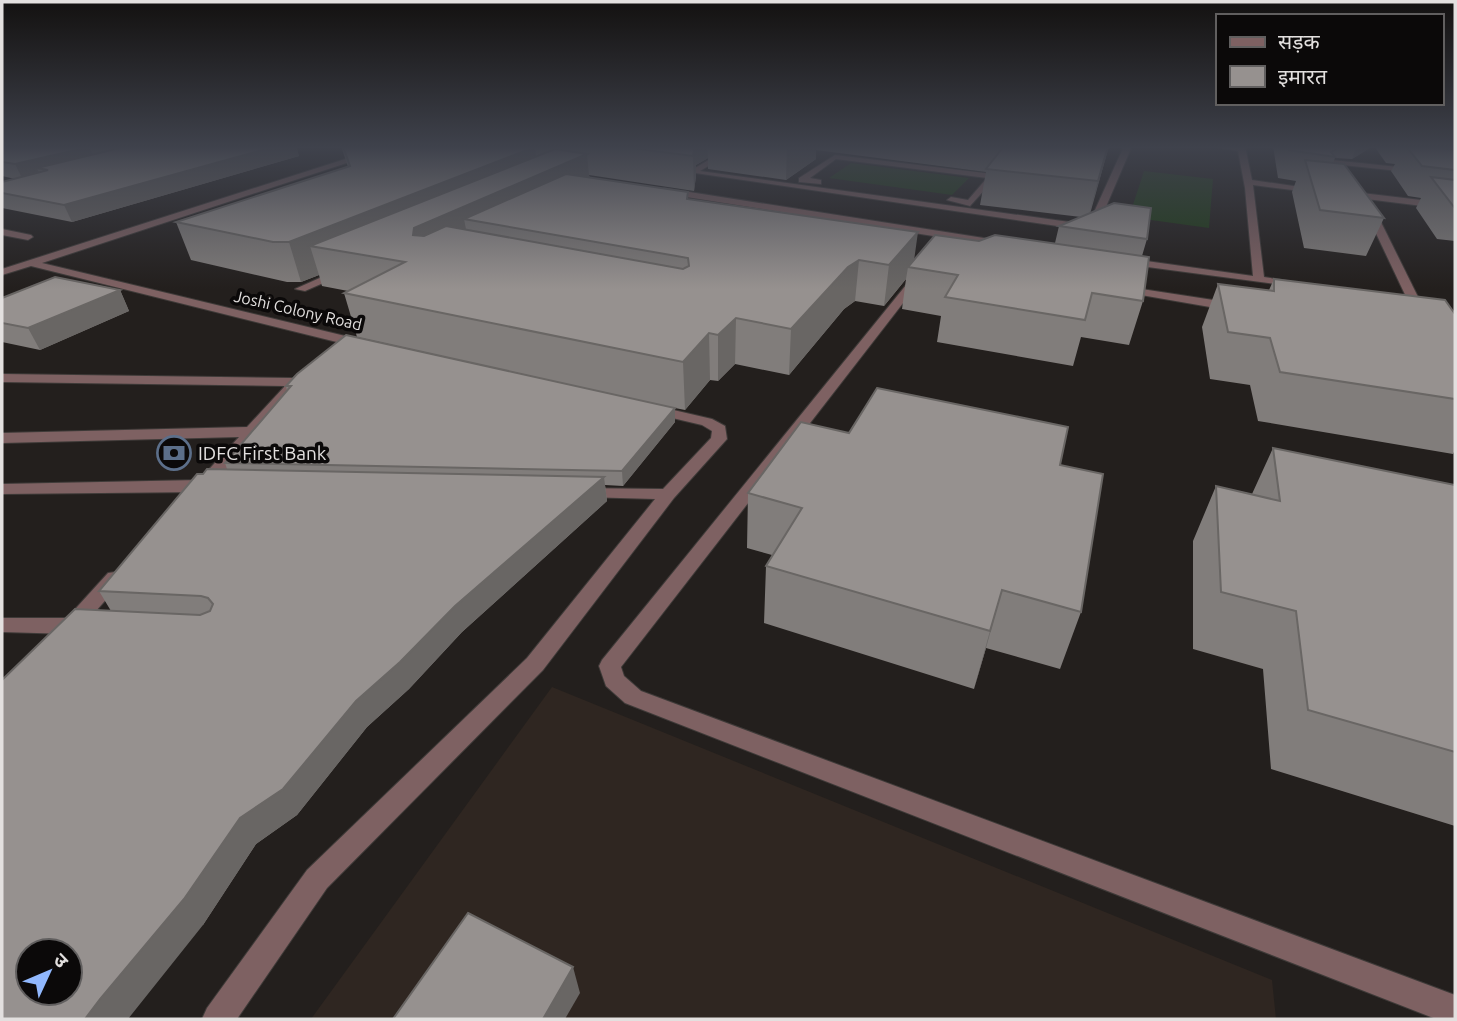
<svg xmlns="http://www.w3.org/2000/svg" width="1457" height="1021" viewBox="0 0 1457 1021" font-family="Ubuntu,'Noto Sans Devanagari',sans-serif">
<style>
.built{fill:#2f2621}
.green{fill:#1e3b16}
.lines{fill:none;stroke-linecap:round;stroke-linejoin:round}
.minor-casing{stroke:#3e3a38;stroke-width:2}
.minor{fill:#7e6162;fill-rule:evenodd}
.wall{fill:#817d7b;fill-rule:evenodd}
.shaded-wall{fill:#696664}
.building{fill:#96918f;stroke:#696664;stroke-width:2;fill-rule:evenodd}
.labels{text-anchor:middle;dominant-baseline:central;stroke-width:7;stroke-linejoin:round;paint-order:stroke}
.far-street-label{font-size:16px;fill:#e3e0df;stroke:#0b0909}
.poi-label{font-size:19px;fill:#e3e0df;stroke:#0b0909;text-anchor:start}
</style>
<rect width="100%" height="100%" fill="#231f1d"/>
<!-- built -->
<polygon class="built" points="552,687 1272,980 1276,1019 311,1019"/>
<!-- green -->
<g class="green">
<polygon points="851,163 969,178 952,195 829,178"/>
<polygon points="1144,171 1213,179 1209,228 1129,217"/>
</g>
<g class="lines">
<!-- minor casing -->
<g class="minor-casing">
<g id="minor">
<polygon points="733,146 742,146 700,171 1084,224 1090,221 1124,146 1132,146 1099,223 1085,230 688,172"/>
<polygon points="1209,146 1245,146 1252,180 1321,190 1317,193 1253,185 1264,277 1299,283 1299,287 1125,264 1120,261 1125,258 1253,276 1245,188 1238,151"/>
<polygon points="364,153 371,155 42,263 366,341 366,347 361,348 31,266 2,275 2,269"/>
<polygon points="835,155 993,174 997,176 970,206 947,200 951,197 968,200 987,178 836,159 810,178 821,180 821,184 799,182 799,178"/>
<polygon points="1332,160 1455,173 1455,177 1333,164 1340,180 1336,182 1332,180 1324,164"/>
<polygon points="664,188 1003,241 1008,244 1003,247 661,193"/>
<polygon points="1345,191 1455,204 1455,210 1342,196"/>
<polygon points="1369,205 1374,208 1421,303 1419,305 1409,303 1364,208"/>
<polygon points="2,229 31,235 33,237 28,240 2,235"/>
<polygon points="342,268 346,269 346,273 305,291 295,289"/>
<polygon points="915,274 924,276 621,667 624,676 641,691 1455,995 1455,1019 1436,1019 625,703 606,686 599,666 602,660"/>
<polygon points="1122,286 1233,303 1239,307 1233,311 1118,291 1116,289"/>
<polygon points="303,371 308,372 308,378 216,482 218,485 216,489 202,492 2,494 2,484 199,480 239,437 2,443 2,433 247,427 285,386 2,382 2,374 293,378"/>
<polygon points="652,405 712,419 725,426 727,439 674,498 543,670 327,888 237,1019 202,1019 207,1008 307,870 527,658 655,499 584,497 576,492 578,488 663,489 711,438 712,431 702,425 647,412 645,409"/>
<polygon points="115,572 122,573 125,578 88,620 91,625 88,630 70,634 2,632 2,618 67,618 108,573"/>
</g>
</g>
<!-- minor -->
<use href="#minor" class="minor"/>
</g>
<!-- wall -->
<g class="wall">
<polygon points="2,146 296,146 299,156 72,222 2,208 2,182 15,179 2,176"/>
<path d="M 341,146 L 1109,146 L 1090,214 L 1147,239 L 1142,256 L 1143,301 L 1129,345 L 1081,337 L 1073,366 L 937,342 L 941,316 L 902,309 L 906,279 L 884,306 L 855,301 L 844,309 L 789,375 L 735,364 L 718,381 L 710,380 L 685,410 L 675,408 L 675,422 L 623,486 L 605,485 L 607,501 L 462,632 L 409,689 L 367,727 L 297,815 L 256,844 L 203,925 L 111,611 L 99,591 L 203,474 L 227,469 L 225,463 L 287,391 L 286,386 L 629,398 L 357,337 L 344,293 L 348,291 L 322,286 L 319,275 L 301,282 L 287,282 L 191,260 L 176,222 L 348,167 ZM 816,150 L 986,172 L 980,205 L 1081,217 L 1059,226 L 1055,243 L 979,241 L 914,260 L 688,199 L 688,192 L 590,178 L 589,175 L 694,191 L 696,176 L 696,165 L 708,158 L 708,169 L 786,180 L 816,159 Z"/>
<polygon points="1273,146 1373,146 1352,159 1335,158 1333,163 1384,218 1366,256 1304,248 1292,192 1296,181 1278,178"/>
<polygon points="1374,146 1455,146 1455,241 1437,239 1416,208 1421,198 1408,196 1391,171 1395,164 1386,163"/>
<polygon points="1274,279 1455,314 1455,450 1453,454 1258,421 1250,385 1210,379 1202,327 1218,284 1269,290"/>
<polygon points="120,290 129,311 40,350 2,342 2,298"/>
<polygon points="849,433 1060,465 1081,612 1060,669 986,648 974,689 764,623 766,566 772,555 747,548 748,493"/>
<polygon points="1273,448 1455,485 1455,826 1271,769 1263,669 1193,649 1193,541 1216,486 1252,494"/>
</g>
<!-- shaded-wall -->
<g class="shaded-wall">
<polygon points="109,146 157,146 114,157"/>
<polygon points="277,146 296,146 299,156 72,222 64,205"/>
<polygon points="685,146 707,146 708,158 696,165 696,176 694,191 693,156"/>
<polygon points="787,146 816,146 816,159 786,180"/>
<polygon points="1108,146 1109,146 1088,218 1098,181"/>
<polygon points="1357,146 1373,146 1352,159"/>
<polygon points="89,147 96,161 37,168 40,176 23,180 15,164"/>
<polygon points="535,147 538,175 587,154 590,186 464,219 469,245 413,235 310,246 319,275 301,282 289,242"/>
<polygon points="918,232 913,268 908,267 906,279 884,306 889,265"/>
<polygon points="859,260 855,301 844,309 789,375 791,329 848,267"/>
<polygon points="120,290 129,311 40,350 28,328"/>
<polygon points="736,318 735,364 718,381 718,335"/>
<polygon points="709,333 710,380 685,410 683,362"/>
<polygon points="675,408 675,422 623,486 622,471"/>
<polygon points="604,477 607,501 462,632 409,689 367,727 297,815 256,844 203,925 128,1019 85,1019 240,818 356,701 455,606"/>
<polygon points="1002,590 986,648 974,689 990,631"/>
<polygon points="573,967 580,993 565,1019 543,1019"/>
</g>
<!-- building -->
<g class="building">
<polygon points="2,146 85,146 89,147 15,164 2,162"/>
<polygon points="128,146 277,146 64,205 2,193 2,182 48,170 37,168"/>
<polygon points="343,146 530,146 535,147 289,242 273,242 176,222 350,166"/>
<polygon points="616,146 695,146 693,156"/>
<polygon points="1004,146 1108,146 1098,181 986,169"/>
<polygon points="1288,146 1337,146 1338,148 1331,152 1335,157 1289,150"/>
<polygon points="1406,146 1423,146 1455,150 1455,170 1422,166"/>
<polygon points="555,149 587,154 414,228 413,235 424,236 446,226 683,269 689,266 688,258 464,219 566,174 688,192 687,199 918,232 889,265 859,260 848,267 791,329 736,318 718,335 709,333 683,362 344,293 405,262 310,246"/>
<polygon points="1305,160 1344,164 1384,218 1320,210"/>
<polygon points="1431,177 1455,180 1455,207 1454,207"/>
<polygon points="1114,203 1151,208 1147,239 1059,226"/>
<polygon points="935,235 979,241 995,235 1149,257 1143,301 1092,293 1085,320 945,297 958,275 908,267"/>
<polygon points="55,277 120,290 28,328 2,323 2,298"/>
<polygon points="1274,279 1445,300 1455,314 1455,399 1280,372 1270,338 1228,332 1218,284 1274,291"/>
<polygon points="346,335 675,408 622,471 225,463 291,386 286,386 297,374"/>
<polygon points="877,388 1068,427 1060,465 1103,474 1081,612 1002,590 990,631 766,566 802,508 748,493 801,422 849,433"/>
<polygon points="1273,448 1455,485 1455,752 1308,710 1296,611 1221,592 1216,486 1280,501"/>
<path d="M 207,469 L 604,477 L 455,606 L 400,662 L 356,701 L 283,789 L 240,818 L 184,899 L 100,999 L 85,1019 L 2,1019 L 2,680 L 75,609 L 200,615 L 210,611 L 213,604 L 208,598 L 201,596 L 99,591 L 197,474 L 203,474 ZM 28,951 L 70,951 L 70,993 L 28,993 Z"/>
<polygon points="468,913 573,967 543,1019 393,1019"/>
</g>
<!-- sky -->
<linearGradient id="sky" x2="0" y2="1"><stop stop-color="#131110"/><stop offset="0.51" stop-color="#3f424c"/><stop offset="1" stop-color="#3f424c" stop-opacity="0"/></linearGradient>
<rect width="1457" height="289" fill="url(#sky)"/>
<!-- icons -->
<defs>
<g id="bank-ring" transform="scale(1.75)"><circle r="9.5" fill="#0b0909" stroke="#5c6f8a" stroke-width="1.5"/><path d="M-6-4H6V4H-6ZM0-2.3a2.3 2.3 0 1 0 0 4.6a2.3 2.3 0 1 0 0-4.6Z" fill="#5c6f8a"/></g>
</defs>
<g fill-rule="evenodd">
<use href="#bank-ring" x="174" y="453"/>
</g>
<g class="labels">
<!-- far-street labels -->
<g class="far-street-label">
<text transform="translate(298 310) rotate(13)">Joshi Colony Road</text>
</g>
<!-- poi labels -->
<g class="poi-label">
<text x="198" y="453">IDFC First Bank</text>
</g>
</g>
<!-- border -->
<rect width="1457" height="1021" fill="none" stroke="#e3e0df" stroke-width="7"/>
<!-- legend -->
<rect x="1216" y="14" width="228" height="91" fill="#0b0909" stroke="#615f5f" stroke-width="2"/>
<rect x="1230" y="37" width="35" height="10" fill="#7e6162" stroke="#615f5f" stroke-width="2"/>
<text x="1278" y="49" font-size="21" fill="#e3e0df">सड़क</text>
<rect x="1230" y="66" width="35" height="21" fill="#96918f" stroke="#615f5f" stroke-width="2"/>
<text x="1278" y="84" font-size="21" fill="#e3e0df">इमारत</text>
<!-- north arrow -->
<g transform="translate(49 972) rotate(46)"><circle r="33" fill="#0b0909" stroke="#615f5f" stroke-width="2"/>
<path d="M0-5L12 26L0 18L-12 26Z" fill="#91b8fd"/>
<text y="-10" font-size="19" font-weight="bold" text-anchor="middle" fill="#e3e0df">उ</text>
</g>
</svg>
